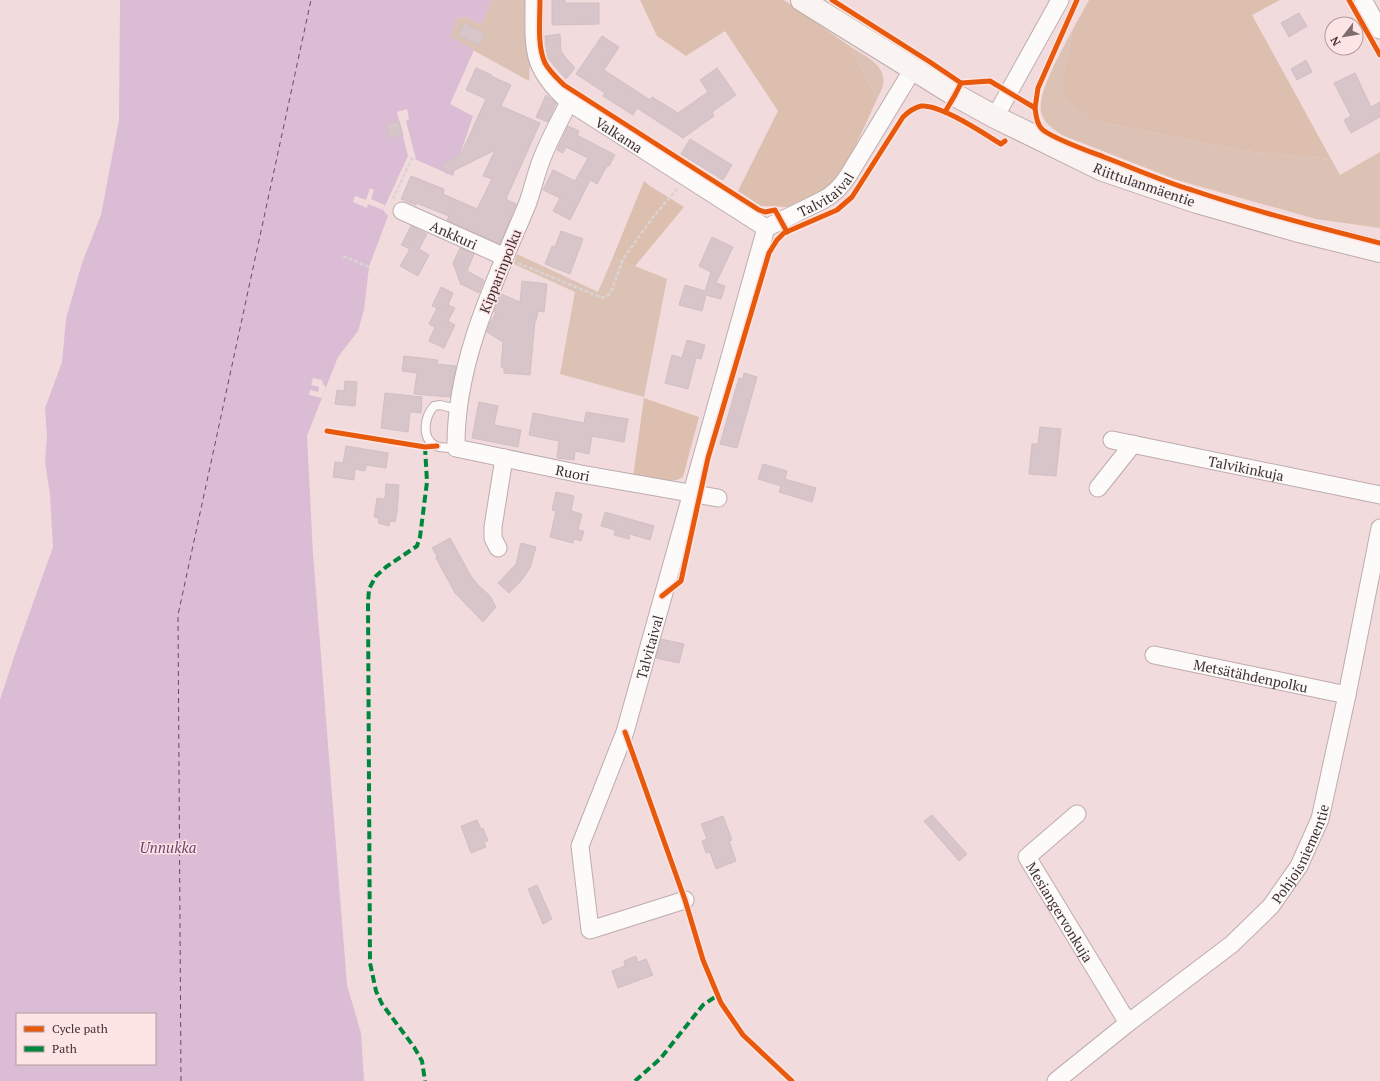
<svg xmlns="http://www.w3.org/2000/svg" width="1380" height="1081" viewBox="0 0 1380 1081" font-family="'PT Serif',serif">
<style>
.green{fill:#dbc2b4}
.forest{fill:#dcbfae}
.water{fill:#dabcd4;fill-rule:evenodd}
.pier{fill:#f2dbdc}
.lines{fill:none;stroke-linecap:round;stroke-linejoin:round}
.ferry{stroke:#6f4472;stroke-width:1;stroke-dasharray:5 4;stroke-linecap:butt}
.building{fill:#d8c5c9;stroke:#d0c0c3}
.lane-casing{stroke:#beacad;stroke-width:10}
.street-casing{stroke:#beacad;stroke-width:19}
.secondary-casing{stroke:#beacad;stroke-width:24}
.path{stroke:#dad3d4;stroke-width:2.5;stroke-dasharray:4 2;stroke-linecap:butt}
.lane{stroke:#fdfafa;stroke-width:8}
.street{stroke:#fdfafa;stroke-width:17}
.secondary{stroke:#f9f3f2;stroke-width:22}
.quiet{stroke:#00873e;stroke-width:4;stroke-dasharray:8 4;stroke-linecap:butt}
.cycleway-casing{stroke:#fde4e5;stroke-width:8}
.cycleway{stroke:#e8590c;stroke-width:5}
.labels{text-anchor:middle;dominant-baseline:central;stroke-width:3;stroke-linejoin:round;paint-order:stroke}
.street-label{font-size:14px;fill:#3f2f30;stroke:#fde4e5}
.water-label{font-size:15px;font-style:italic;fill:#6f4472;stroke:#fde4e5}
</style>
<rect width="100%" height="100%" fill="#f2dbdc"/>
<!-- green -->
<g class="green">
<polygon points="492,0 527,0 530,62 529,81 449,37 457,18 466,17 481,24"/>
<path d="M 1073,29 L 1065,69 L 1092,120 L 1243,151 L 1331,159 L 1340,175 L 1380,152 L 1380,228 L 1316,219 L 1177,180 L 1062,135 C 1054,129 1046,125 1042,115 C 1034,97 1064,47 1073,29 Z"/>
<path d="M 851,47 C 865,56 887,65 883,85 C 882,90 879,95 877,99 Z"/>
<polygon points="517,254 598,292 613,257 667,279 644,397 560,374 575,292 514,264"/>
</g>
<!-- forest -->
<g class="forest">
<polygon points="640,0 784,0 851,47 877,99 845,169 829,187 808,200 787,207 761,206 738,191 778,111 725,31 686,56 657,36"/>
<polygon points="1089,0 1280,0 1252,15 1331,159 1243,151 1092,120 1065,96 1065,69 1073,29"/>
<polygon points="644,181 650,186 684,207 635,266 613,257"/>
<path d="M 644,398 L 699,417 L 683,477 C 671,485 648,479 633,477 Z"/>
</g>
<!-- water -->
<path class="water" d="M 120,0 L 492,0 L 481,24 L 466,17 L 458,18 L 450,36 L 474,50 L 450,104 L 473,116 L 453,176 L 408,156 L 383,210 L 388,216 L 369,267 L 364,310 L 358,331 L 338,357 L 307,436 L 313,554 L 347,985 L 361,1033 L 364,1081 L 0,1081 L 0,700 L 16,651 L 53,547 L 50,495 L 45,462 L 47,436 L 45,408 L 62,362 L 66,319 L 82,263 L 101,215 L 119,120 ZM 17,1014 L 155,1014 L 155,1064 L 17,1064 Z"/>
<!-- pier -->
<g class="pier">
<polygon points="407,109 409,119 406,121 416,159 408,156 397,112"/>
<polygon points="370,188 374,190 371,199 385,205 383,210 368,204 367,208 353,202 355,196 366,200"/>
<polygon points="313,378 322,380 323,384 326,387 322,398 309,395 310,390 318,392 319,387 311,385"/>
</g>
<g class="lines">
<!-- ferry -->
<polyline class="ferry" points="181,1081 178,615 311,0"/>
</g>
<!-- building -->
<g class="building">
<polygon points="552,0 565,0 565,3 599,3 599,24 552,25"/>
<polygon points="1299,13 1307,26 1289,37 1281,23"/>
<polygon points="464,23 485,33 480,45 458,35"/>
<polygon points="560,34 561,51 566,58 575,68 566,79 555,67 548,58 546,47 545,36"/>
<polygon points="602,36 619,47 604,70 650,100 652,97 678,113 708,92 700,80 717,68 736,95 712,112 714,116 683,138 637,108 633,115 603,96 605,93 576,74"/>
<polygon points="1306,60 1312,72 1297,80 1291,69"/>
<polygon points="476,68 492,75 491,76 511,85 501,106 540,123 506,199 516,204 500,244 447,220 449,216 416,203 416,205 401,199 411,176 444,189 443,194 477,209 492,179 483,176 495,150 447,174 442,164 461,154 486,99 466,90"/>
<polygon points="1355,73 1371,107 1380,102 1380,117 1351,133 1344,120 1351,116 1334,83"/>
<polygon points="546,95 556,103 548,122 536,117"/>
<polygon points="399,121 403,135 389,138 386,125"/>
<polygon points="568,126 579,131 577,135 615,155 609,166 607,166 597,184 590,180 570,220 553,211 560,198 543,190 553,170 575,181 588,158 566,147 563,153 557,150"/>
<polygon points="690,139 732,165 723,180 681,154"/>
<polygon points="411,226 427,234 419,249 429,255 418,276 400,266 410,249 401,245"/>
<polygon points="561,231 583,239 570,274 545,264 552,246 555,247"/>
<polygon points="712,237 733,247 716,283 725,286 721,299 706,295 702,311 679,305 685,285 705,291 711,272 699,266"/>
<polygon points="460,248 474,254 467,271 484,280 479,293 461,284 461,285 453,263"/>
<polygon points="522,281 547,284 544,312 538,311 536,321 535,321 530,375 504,373 504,368 501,367 503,342 487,332 490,323 496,313 494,312 501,294 520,302"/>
<polygon points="441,287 453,293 448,305 455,308 448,321 455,325 444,348 429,341 435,327 429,324 437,308 432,306"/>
<polygon points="687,340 705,345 701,359 696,358 688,389 665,383 672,355 682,358"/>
<polygon points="404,356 438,360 436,364 456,366 450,397 414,394 417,373 402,371"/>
<polygon points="744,373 757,377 737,448 720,444 739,378 743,379"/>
<polygon points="345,381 357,382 355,406 335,404 337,390 344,391"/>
<polygon points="385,393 422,397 421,413 410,412 408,432 381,428"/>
<polygon points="479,402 498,406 494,425 521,430 518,447 472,438"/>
<polygon points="586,412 628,419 624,442 592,436 589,454 575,451 574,460 557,458 559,441 529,435 533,413 584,423"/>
<polygon points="1040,427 1061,429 1056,476 1029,474 1032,444 1038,444"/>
<polygon points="346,446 388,453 386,468 366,465 365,471 355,469 354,480 333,477 335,462 343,463"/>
<polygon points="763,464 787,471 785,479 816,488 812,502 779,492 781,486 758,479"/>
<polygon points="386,484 399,485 397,512 395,522 390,521 389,526 378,523 379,518 374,517 377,498 385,499"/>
<polygon points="556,492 574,496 571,511 582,514 578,530 584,531 581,541 574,539 573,543 550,537 556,511 552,510"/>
<polygon points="605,512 654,526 650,540 630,534 629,539 614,535 615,530 601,526"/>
<polygon points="450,538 471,576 477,584 490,596 496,607 483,622 455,593 436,558 437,556 432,548"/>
<polygon points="521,543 536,547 530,568 521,581 509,593 498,583 516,564"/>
<polygon points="661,639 684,644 679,663 656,658"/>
<polygon points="932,815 967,854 959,861 924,821"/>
<polygon points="723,816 732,840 729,841 736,861 716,869 710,852 706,853 702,841 707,839 701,824"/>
<polygon points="477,820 481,829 483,828 488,841 484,842 486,847 471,853 461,826"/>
<polygon points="537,885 552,919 543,924 528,889"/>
<polygon points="636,956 638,962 646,959 653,975 618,988 612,971 625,966 624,961"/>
</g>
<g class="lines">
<!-- lane casing -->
<g class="lane-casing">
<path id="lane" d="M 456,448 C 450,448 441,448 436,446 C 420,438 425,416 434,406 L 440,405 L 457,409"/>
</g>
<!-- street casing -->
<g class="street-casing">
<g id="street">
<path id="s1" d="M 534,0 C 534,49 530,67 569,102 L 766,228"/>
<polyline points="1363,0 1380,30"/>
<path id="s2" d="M 569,102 C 560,120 550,138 543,156 C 536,172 533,189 527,205 C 494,283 455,363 456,448 L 581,474 L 718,498"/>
<polyline points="995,117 1060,0"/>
<path id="s3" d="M 402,211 L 505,257"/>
<path id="s4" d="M 1112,440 L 1380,495"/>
<polyline points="1098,488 1133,444"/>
<polyline points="498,548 493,538 493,527 504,458"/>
<path id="s5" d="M 1154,655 L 1347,695"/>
<path id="s6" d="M 1077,814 L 1027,857 L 1128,1023"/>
<path id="s7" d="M 685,900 L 590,930 L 580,846 L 625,732 L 766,228 L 823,200 C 834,194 841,187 848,176 L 913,69"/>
<path id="s8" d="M 1056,1081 L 1128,1023 L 1232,944 L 1271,906 L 1299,866 L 1320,819 L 1347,695 L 1380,528"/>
</g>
</g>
<!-- secondary casing -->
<g class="secondary-casing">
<g id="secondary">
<path id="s9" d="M 802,0 L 955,95 L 995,117 L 1103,170 L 1197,202 L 1295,230 L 1380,251"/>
</g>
</g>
<!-- path -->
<g class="path">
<polyline points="393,199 412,158"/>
<polyline points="343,256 369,267"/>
<path d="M 518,263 L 595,295 C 602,298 606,299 611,292 L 623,259 L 653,217 L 678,188"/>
</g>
<!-- lane -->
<use href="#lane" class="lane"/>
<!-- street -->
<use href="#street" class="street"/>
<!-- secondary -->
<use href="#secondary" class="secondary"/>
<!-- quiet -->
<g class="quiet">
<polyline points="425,447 427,482 420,537 417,546 386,567 376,576 369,589 368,603 370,963 376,991 382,1004 414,1047 422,1061 425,1081"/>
<polyline points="635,1081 660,1059 703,1005 718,995"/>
</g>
<!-- cycleway casing -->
<g class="cycleway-casing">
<g id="cycleway">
<path d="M 540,0 C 540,19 537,46 545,63 C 550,72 557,78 564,85 L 759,210 L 765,212 L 775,210 L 787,232"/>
<polyline points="832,0 930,62 961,83"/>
<polyline points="1349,0 1380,55"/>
<path d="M 1035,108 C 1036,114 1036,122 1041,128 C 1048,137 1091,152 1104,157 C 1133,168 1162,181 1192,190 C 1254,211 1317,227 1380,243"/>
<polyline points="945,112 955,95 961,83 990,81 1035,108 1038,88 1077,0"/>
<polyline points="327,431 425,447 437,446"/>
<path d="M 662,596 L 681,581 L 708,458 L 769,253 L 777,240 L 784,233 L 837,210 L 852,197 L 903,117 C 908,112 913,108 921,106 C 940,104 983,133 1001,144 L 1005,141"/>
<polyline points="625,732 685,900 703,960 721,1003 743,1035 792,1081"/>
</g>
</g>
<!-- cycleway -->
<use href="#cycleway" class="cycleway"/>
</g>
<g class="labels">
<!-- street labels -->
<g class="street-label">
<text stroke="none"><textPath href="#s1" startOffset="173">Valkama</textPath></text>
<text stroke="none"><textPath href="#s9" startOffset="390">Riittulanmäentie</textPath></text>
<text stroke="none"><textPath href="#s7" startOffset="899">Talvitaival</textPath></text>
<text stroke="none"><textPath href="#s3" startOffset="57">Ankkuri</textPath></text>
<text transform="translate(500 271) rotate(-68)">Kipparinpolku</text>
<text stroke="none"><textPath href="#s4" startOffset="137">Talvikinkuja</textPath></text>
<text stroke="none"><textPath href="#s2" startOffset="486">Ruori</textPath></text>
<text stroke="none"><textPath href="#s7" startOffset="395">Talvitaival</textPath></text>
<text stroke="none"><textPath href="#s5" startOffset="99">Metsätähdenpolku</textPath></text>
<text stroke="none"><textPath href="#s8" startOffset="338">Pohjoisniementie</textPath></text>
<text stroke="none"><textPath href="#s6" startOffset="130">Mesiangervonkuja</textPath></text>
</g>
<!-- water labels -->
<g class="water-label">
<text x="168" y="847">Unnukka</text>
</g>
</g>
<!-- legend -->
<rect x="16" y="1013" width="140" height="52" fill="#fde4e5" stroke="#b19c9d"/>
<rect x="24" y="1026" width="20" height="6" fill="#e8590c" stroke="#b19c9d"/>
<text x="52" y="1033" font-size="12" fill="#3f2f30">Cycle path</text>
<rect x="24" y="1046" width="20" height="6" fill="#00873e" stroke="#b19c9d"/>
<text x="52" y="1053" font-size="12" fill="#3f2f30">Path</text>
<!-- north arrow -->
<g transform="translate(1344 36) rotate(239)"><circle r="19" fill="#fde4e5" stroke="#b19c9d"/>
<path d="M0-3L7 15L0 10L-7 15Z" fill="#7e6b6c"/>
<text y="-6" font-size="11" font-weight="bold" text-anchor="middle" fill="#3f2f30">N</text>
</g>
</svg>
